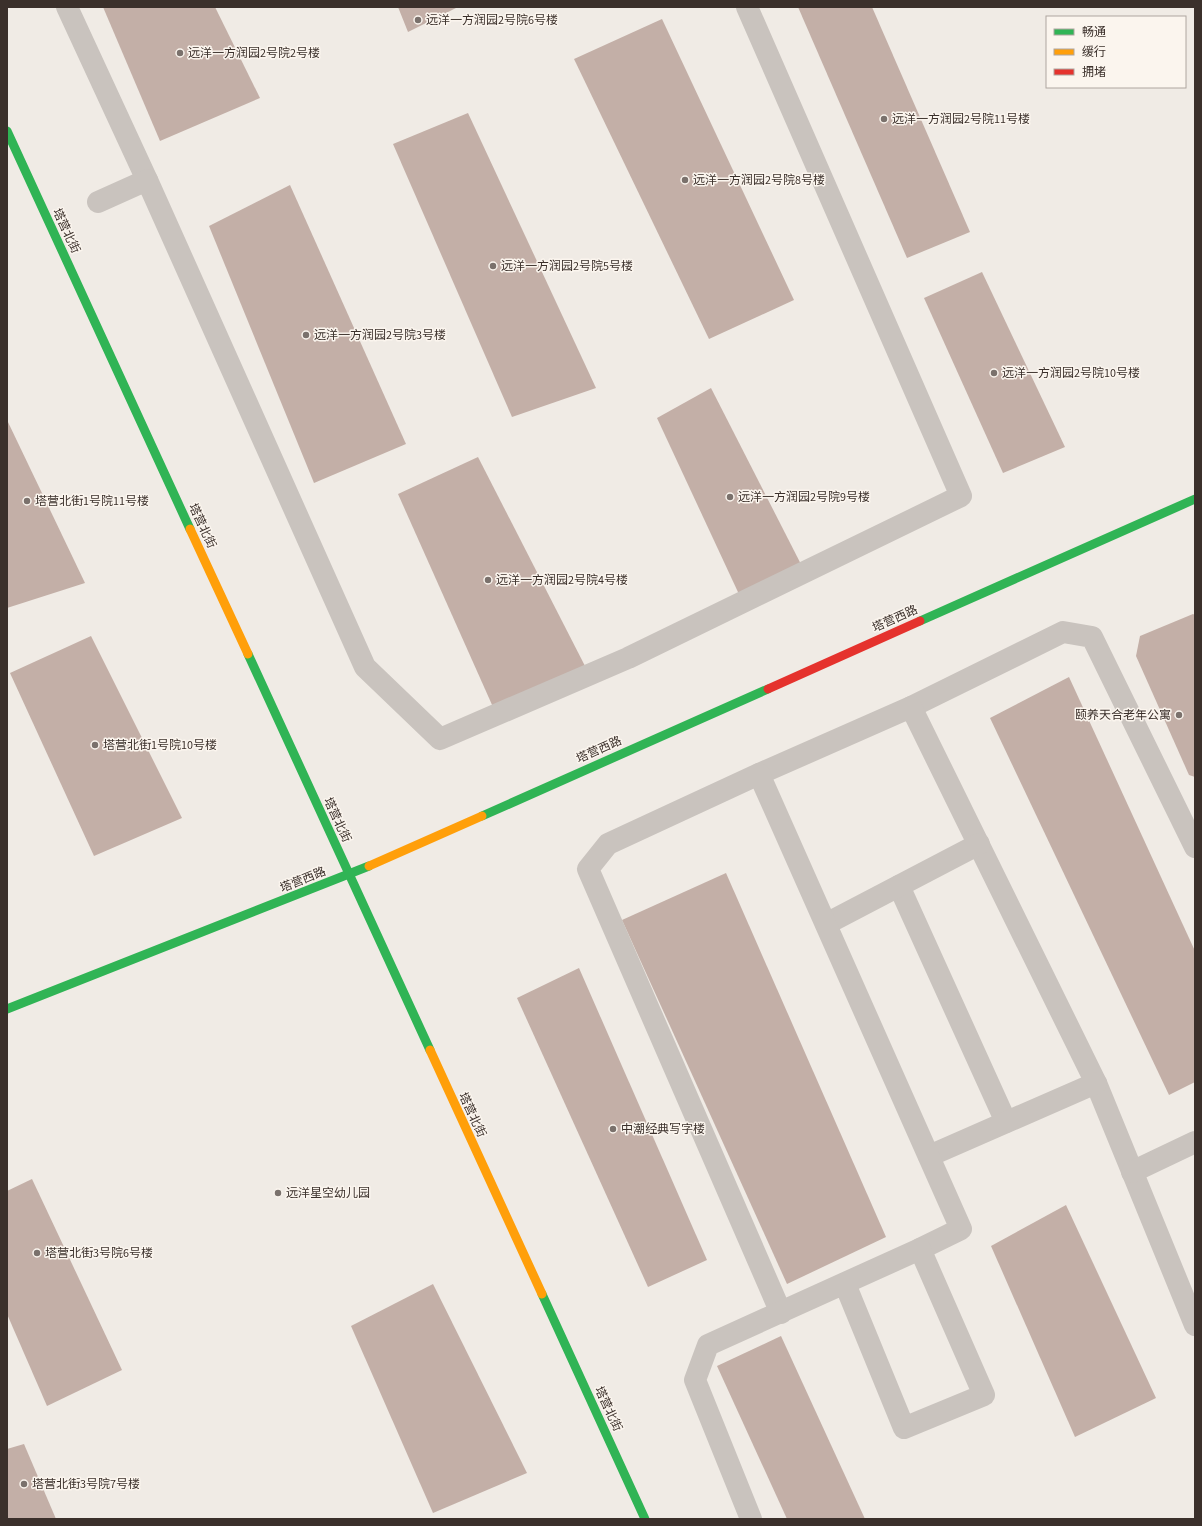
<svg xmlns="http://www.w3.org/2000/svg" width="1202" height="1526" viewBox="0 0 1202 1526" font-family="'Source Sans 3','Noto Sans SC',sans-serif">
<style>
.building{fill:#c3afa7}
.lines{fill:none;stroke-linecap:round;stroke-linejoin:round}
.street{stroke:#c9c3be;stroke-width:22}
.fast{stroke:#30b455;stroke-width:9}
.slow{stroke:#ff9f0a;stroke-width:9}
.jam{stroke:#e5322d;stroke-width:9}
.poi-dot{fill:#7a716c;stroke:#fbf5ee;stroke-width:1.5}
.labels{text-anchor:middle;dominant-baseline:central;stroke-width:3;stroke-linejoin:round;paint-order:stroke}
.poi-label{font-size:12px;fill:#3b302b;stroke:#fbf5ee;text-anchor:start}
.street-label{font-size:12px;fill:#3b302b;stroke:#fbf5ee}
</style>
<rect width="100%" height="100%" fill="#f0ebe5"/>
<!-- building -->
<g class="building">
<polygon points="103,7 215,7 260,98 160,141"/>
<polygon points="398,7 458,7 408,32"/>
<polygon points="798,7 872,7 970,232 907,258"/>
<polygon points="662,19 794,300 709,339 574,59"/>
<polygon points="468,113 596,388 512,417 393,144"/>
<polygon points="290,185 406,444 314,483 209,226"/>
<polygon points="982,272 1065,447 1003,473 924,298"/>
<polygon points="711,388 807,576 744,605 657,418"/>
<polygon points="7,420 85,583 7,608"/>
<polygon points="478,457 585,666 493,707 398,494"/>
<polygon points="1193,614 1195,615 1195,777 1189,775 1136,656 1140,636"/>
<polygon points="91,636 182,818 94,856 10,673"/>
<polygon points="1069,677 1195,951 1195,1082 1169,1095 990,718"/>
<polygon points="726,873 886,1237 787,1284 622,920"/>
<polygon points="579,968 707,1260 648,1287 517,998"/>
<polygon points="32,1179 122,1370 47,1406 7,1314 7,1191"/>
<polygon points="1066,1205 1156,1398 1075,1437 991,1246"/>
<polygon points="433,1284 527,1473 433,1513 351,1326"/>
<polygon points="781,1336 865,1519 787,1519 717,1366"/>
<polygon points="24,1444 56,1519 7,1519 7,1449"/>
</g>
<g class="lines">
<!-- street -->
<g class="street">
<polyline points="67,7 147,180"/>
<polyline points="98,202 147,180 365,667 440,739 628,658 961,496 747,7"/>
<polyline points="911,707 1063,632 1092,637 1195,847"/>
<polyline points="759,774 911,707 1096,1083 1195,1325"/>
<polyline points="899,886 1006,1122"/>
<polyline points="826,924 979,844"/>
<polyline points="929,1156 1096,1083"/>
<polyline points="1132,1172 1195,1142"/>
<polyline points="781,1313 588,869 608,844 759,774 961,1229 920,1249"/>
<polyline points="751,1519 695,1380 708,1345 920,1249 984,1395 904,1428 845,1284"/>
</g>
<!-- fast -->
<g class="fast">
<polyline points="7,131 190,529"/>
<polyline points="920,621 1195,499"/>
<polyline points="248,654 430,1050"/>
<polyline points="482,816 768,689"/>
<polyline points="7,1009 369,866"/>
<polyline points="542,1294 645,1519"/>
</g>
<!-- slow -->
<g class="slow">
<polyline points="190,529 248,654"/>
<polyline points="369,866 482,816"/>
<polyline points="430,1050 542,1294"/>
</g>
<!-- jam -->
<polyline class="jam" points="768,689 920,621"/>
</g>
<!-- markers -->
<g class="poi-dot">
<circle cx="418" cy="20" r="4"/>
<circle cx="180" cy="53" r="4"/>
<circle cx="884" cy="119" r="4"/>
<circle cx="685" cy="180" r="4"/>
<circle cx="493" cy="266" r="4"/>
<circle cx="306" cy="335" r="4"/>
<circle cx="994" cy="373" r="4"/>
<circle cx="730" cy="497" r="4"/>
<circle cx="27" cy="501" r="4"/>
<circle cx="488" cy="580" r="4"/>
<circle cx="1179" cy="715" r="4"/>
<circle cx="95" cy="745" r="4"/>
<circle cx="613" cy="1129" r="4"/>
<circle cx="278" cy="1193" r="4"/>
<circle cx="37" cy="1253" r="4"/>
<circle cx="24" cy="1484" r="4"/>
</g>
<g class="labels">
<!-- poi labels -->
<g class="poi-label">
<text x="426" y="20">远洋一方润园2号院6号楼</text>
<text x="188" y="53">远洋一方润园2号院2号楼</text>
<text x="892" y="119">远洋一方润园2号院11号楼</text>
<text x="693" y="180">远洋一方润园2号院8号楼</text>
<text x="501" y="266">远洋一方润园2号院5号楼</text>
<text x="314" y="335">远洋一方润园2号院3号楼</text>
<text x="1002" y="373">远洋一方润园2号院10号楼</text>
<text x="738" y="497">远洋一方润园2号院9号楼</text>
<text x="35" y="501">塔营北街1号院11号楼</text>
<text x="496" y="580">远洋一方润园2号院4号楼</text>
<text x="1171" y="715" text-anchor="end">颐养天合老年公寓</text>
<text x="103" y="745">塔营北街1号院10号楼</text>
<text x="621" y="1129">中潮经典写字楼</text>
<text x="286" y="1193">远洋星空幼儿园</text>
<text x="45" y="1253">塔营北街3号院6号楼</text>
<text x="32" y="1484">塔营北街3号院7号楼</text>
</g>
<!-- street labels -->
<g class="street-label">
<text transform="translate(66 231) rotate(65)">塔营北街</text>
<text transform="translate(202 526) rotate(65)">塔营北街</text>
<text transform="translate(895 619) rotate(-24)">塔营西路</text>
<text transform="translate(599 750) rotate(-24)">塔营西路</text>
<text transform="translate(337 820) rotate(65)">塔营北街</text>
<text transform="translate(303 880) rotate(-22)">塔营西路</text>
<text transform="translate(472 1115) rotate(65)">塔营北街</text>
<text transform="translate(608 1409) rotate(65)">塔营北街</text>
</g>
</g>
<!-- border -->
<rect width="1202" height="1526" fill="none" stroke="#3b302b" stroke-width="16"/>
<!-- legend -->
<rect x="1046" y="16" width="140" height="72" fill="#fbf5ee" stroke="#aea6a0"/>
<rect x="1054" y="29" width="20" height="6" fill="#30b455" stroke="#aea6a0"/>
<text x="1082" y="36" font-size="12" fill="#3b302b">畅通</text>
<rect x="1054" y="49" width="20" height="6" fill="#ff9f0a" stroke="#aea6a0"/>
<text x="1082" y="56" font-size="12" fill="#3b302b">缓行</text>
<rect x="1054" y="69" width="20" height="6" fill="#e5322d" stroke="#aea6a0"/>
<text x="1082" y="76" font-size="12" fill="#3b302b">拥堵</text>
</svg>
